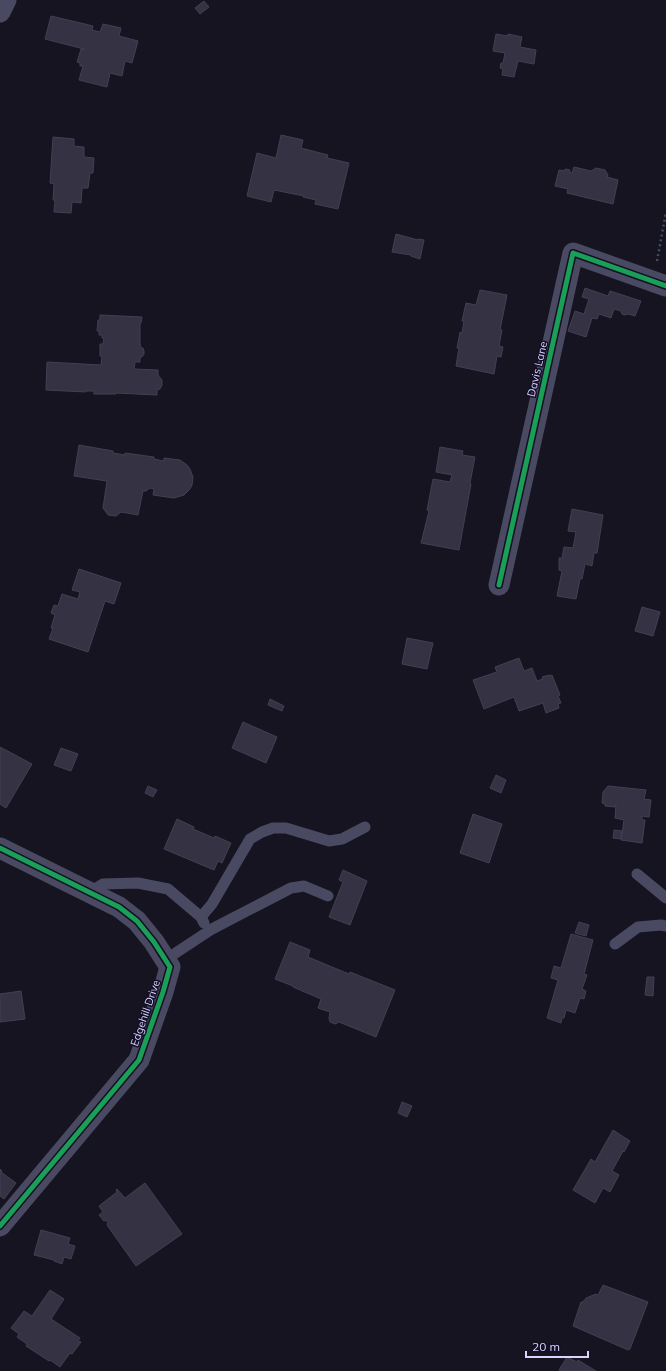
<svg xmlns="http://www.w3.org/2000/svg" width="666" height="1371" viewBox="0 0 666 1371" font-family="Mulish,sans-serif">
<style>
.building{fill:#343243;stroke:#433f54}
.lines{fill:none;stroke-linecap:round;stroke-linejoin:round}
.path{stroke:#44505f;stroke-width:2.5;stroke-dasharray:2 3;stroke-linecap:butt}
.lane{stroke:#4a4962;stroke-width:11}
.street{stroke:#4a4962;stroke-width:21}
.cycleway-casing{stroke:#130f26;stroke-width:8}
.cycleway{stroke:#1a9f57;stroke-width:5}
.labels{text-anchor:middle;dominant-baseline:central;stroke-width:3;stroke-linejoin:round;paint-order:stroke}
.street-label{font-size:11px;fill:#d9d4ff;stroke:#130f26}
</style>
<rect width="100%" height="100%" fill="#161421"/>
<!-- building -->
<g class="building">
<polygon points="204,1 209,7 200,14 195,8"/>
<polygon points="51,16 93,26 92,30 100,32 103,24 121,28 119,36 138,41 132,63 125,61 122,76 110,73 107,87 79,80 83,66 80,66 80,63 77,62 81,49 84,50 84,49 45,39"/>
<polygon points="496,34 508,36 508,34 522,37 520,47 536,50 534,64 518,61 514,77 502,75 503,69 500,68 501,63 503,63 505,53 493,51"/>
<polygon points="281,135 303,140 301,148 328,155 327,158 349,163 338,209 315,204 316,200 303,197 304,196 274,190 271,202 247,196 257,153 276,158"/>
<polygon points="53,137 74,139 74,146 84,147 84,157 94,158 93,173 90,173 88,188 82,188 81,203 72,202 71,213 54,212 55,200 53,200 54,184 50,183"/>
<polygon points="574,167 591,171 596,168 605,170 608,175 607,177 618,180 613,204 567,193 568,189 555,186 559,170 565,171 565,169 570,170 569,172 572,173"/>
<polygon points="396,234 418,240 418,239 424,240 420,259 411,256 411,255 392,252"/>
<polygon points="585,288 608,296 610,291 641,301 635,316 628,314 625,315 622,314 621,311 614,309 611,318 599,314 597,319 592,318 586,337 568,331 575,311 584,314 589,299 582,297"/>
<polygon points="480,290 507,295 500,330 502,330 499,346 503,347 501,357 497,356 494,374 456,366 459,348 457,348 460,332 462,333 464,321 462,321 466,303 476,305"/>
<polygon points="100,315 142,317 141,323 140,323 140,344 141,348 143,348 144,351 144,354 142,357 140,357 140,362 135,362 134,369 158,370 158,375 162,380 162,385 160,389 157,390 157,395 116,393 116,394 94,394 94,391 86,391 86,392 46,390 47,362 101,365 102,357 100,356 100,344 103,344 104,338 102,338 102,335 99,335 99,331 97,331 98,320 100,320"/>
<polygon points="79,445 113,451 113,453 125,455 125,453 154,457 154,459 164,461 164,458 180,460 187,465 190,469 193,477 192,485 190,489 184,495 174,498 153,495 154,489 150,488 146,491 143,491 138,515 121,512 116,516 108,515 103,508 107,481 74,476"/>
<polygon points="440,447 463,451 462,455 475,457 470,483 471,484 459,550 421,543 429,511 427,510 433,479 450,482 452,475 436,472"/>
<polygon points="572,509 603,515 597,553 594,553 592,566 585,564 582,579 580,579 576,599 557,596 562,571 559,570 559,558 562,558 564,547 573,548 576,532 568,531"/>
<polygon points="79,569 121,583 114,604 105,601 88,652 49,639 53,628 51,628 55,615 51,613 54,605 58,606 62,594 78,599 80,592 72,590"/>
<polygon points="642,607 660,612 653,636 635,631"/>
<polygon points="407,638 433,643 427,669 402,664"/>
<polygon points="519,658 524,671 532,668 537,681 543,679 542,677 550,675 550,676 552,675 560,695 558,696 561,703 558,704 559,708 546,713 543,703 519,711 514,697 484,709 473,680 497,672 495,667"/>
<polygon points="270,699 284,706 282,711 268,705"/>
<polygon points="243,722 277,737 266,763 232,748"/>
<polygon points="0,747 32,764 6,808 0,804"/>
<polygon points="61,748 78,754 71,771 54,765"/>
<polygon points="496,775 506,780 501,793 490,788"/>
<polygon points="148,786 157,790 153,797 145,793"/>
<polygon points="608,786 646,790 644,799 651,800 649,817 642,816 642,820 645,820 642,843 621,840 624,820 615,818 616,805 615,805 615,807 605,806 605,804 602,803 603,792"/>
<polygon points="473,814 502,824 489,863 460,853"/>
<polygon points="177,819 194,827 193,829 214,838 215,836 231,843 222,863 218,861 214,870 164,849"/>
<polygon points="614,830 622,831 621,839 613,838"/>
<polygon points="343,870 367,881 350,925 329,917 343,882 339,880"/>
<polygon points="579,922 589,925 586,936 575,933"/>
<polygon points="571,934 593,940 584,974 587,975 582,989 586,991 584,999 580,998 575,1013 566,1010 564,1018 562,1018 561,1023 547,1018 558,980 551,978 554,966 561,968"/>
<polygon points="290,942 310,950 308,957 349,974 350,972 395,990 376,1037 339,1022 335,1024 330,1022 329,1018 330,1012 318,1008 321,999 293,987 293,986 275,979"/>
<polygon points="647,977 654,977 653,996 645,995"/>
<polygon points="21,991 25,1019 0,1022 0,994"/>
<polygon points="402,1102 412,1106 407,1117 398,1113"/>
<polygon points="613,1130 630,1141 624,1152 623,1151 612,1171 619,1175 610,1192 603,1188 595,1203 573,1190 591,1159 595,1162"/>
<polygon points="0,1169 2,1171 1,1172 16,1183 4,1199 0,1196"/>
<polygon points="145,1183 182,1234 136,1266 107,1225 108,1223 106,1220 104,1221 99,1215 103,1212 99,1206 117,1192 116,1190 117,1189 125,1198"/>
<polygon points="41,1230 70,1238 68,1244 75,1246 71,1259 64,1257 62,1264 54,1261 54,1260 34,1255"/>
<polygon points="603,1285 648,1302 630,1349 628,1350 573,1326 581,1302 582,1303 583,1301 584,1301 586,1298 596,1294 598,1295"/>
<polygon points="50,1290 64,1299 51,1319 80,1338 78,1341 81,1342 72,1354 70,1353 60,1367 50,1360 49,1361 26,1346 27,1344 17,1337 19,1334 11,1328 24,1311 32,1316"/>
<polygon points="567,1357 577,1362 578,1360 596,1371 561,1371 559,1370"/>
</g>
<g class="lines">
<!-- path -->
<polyline class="path" points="657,261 666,212"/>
<!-- lane -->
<g class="lane">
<polyline points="637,874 666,898"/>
<polyline points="90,892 103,884 138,883 168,889 201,917 204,923"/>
<polyline points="201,917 212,904 250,839 262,832 273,828 286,828 329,841 342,839 365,827"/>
<polyline points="615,944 638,927 661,925 666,926"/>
<polyline points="165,960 212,929 291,888 304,886 328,896"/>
</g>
<!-- street -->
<g class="street">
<polyline points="0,12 6,0"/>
<polyline points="499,585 573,253 666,286"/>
<polyline points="0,848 119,907 137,921 154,942 170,967 163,992 139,1060 0,1226"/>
</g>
<!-- cycleway casing -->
<g class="cycleway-casing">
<g id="cycleway">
<polyline points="499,585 573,253 666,286"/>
<polyline points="0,848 119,907 137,921 154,942 170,967 163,992 139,1060 0,1226"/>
</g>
</g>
<!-- cycleway -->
<use href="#cycleway" class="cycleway"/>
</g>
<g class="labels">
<!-- street labels -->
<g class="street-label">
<text transform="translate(537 369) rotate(-77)">Davis Lane</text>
<text transform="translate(145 1013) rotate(-71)">Edgehill Drive</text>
</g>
</g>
<!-- scale -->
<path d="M526 1351v6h62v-6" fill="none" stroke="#d9d4ff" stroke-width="2"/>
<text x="532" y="1351" font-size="12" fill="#d9d4ff" stroke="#130f26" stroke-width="3" paint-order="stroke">20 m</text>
</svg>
